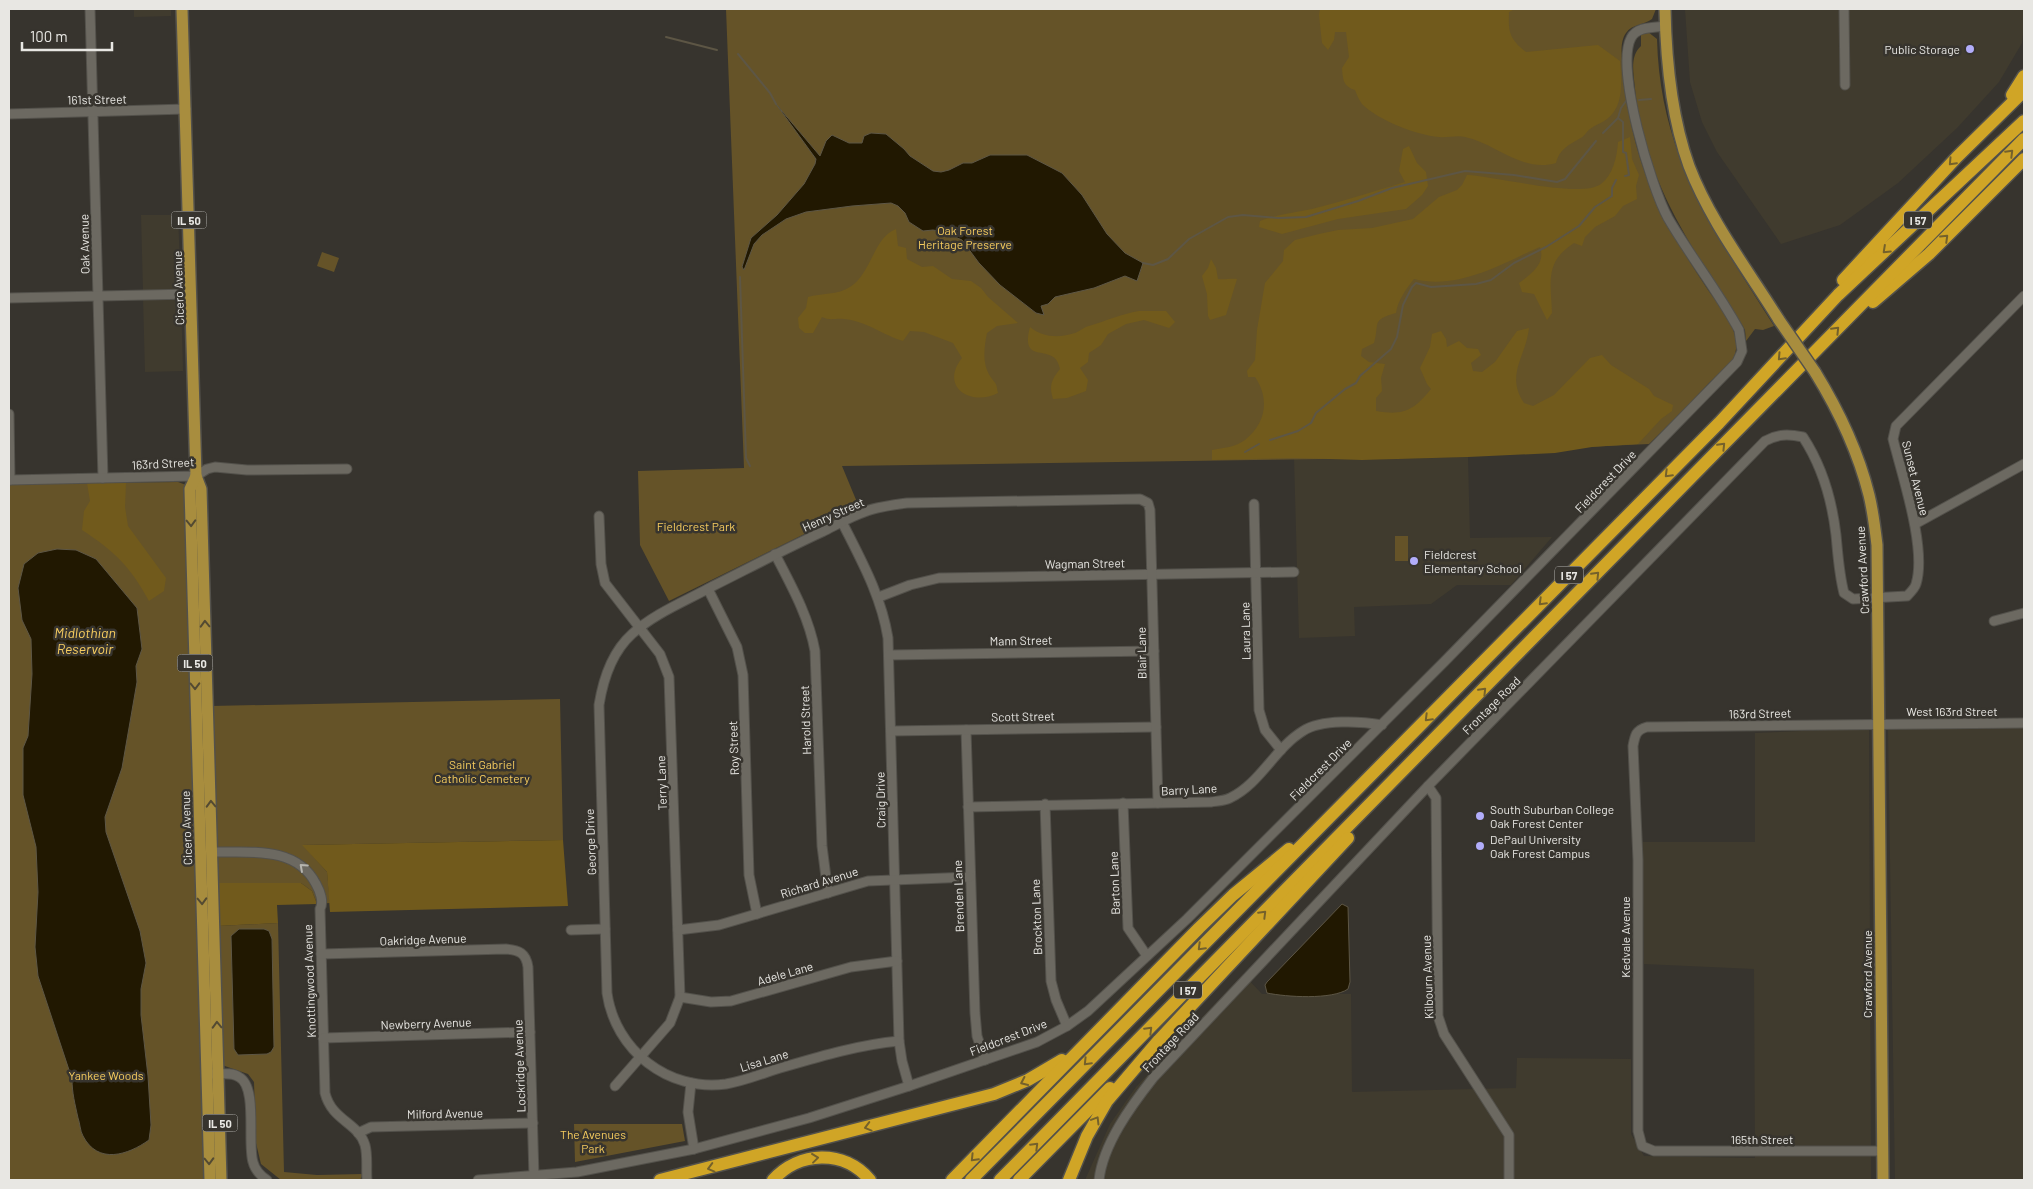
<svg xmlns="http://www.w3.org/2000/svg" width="2033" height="1189" viewBox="0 0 2033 1189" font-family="Barlow,sans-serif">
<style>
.built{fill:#403b2e}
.green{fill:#655328}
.forest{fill:#715a1c}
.water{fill:#211801;stroke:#5d5645}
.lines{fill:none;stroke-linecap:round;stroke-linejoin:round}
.stream{stroke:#5d5645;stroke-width:2}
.minor-casing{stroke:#53514b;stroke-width:11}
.major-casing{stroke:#53514b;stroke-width:14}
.highway-casing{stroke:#53514b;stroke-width:15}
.minor{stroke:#6c6961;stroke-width:9}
.major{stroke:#a88d3e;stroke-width:11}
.highway{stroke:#d0a526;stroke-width:12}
.major-bridge-casing{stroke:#53514b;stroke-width:14;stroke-linecap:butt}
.major-bridge{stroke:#a88d3e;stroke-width:11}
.oneway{stroke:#74612b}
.oneway2{stroke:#534a32}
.oneway3{stroke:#b6b5af}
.poi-dot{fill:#b2adfa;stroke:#37342e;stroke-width:2}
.labels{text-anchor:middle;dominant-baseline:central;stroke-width:5;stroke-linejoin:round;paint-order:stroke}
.shield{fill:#37342e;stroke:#b3b1ad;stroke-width:1}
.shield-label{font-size:11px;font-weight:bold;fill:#e8e7e3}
.poi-label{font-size:12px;fill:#e8e7e3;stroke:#37342e;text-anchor:start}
.street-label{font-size:12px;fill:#e8e7e3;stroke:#37342e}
.park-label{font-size:12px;fill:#f6cc5e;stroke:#37342e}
.water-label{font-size:14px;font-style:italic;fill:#f7cd5f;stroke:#37342e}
</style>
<rect width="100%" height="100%" fill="#37342e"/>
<!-- built -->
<g class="built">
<polygon points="134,9 171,9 171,16 134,17"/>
<polygon points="1685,9 2023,9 2024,23 2022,43 1999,82 1957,128 1898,183 1840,225 1781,244 1717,152 1702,122 1690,82"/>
<polygon points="141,215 178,215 181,290 143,290"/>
<polygon points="143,297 181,297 183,371 145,372"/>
<polygon points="1468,457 1470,538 1552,537 1511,585 1457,585 1431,604 1354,607 1355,636 1299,638 1294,458 1362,460"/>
<polygon points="2024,725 2024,1180 1895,1180 1888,728"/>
<polygon points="1869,728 1871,1180 1085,1180 1110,1124 1136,1087 1243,974 1262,994 1351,994 1352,1092 1516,1088 1517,1058 1631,1059 1631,1134 1644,1156 1755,1158 1754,969 1644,964 1642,842 1755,842 1755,733"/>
</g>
<!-- green -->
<g class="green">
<path d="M 726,9 L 1656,9 L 1652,19 C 1644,25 1632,24 1626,33 C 1618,44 1623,64 1624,77 C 1632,161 1660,218 1706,287 C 1718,305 1742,330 1735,354 C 1732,365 1718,374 1710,382 C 1690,403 1670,424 1649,444 L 1321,459 L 842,466 L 859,507 L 669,601 L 640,545 L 638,471 L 744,468 Z"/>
<path d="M 1648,32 L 1657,39 C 1660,157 1714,231 1774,326 L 1763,330 L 1755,329 L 1746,341 L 1745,330 L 1741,323 C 1691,246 1645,183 1635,89 C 1634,74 1629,57 1641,46 L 1641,34 Z"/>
<polygon points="322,252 339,258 334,272 317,266"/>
<polygon points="178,482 186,485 207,1180 9,1180 9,484"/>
<rect x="1395" y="536" width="13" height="25"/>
<polygon points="560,699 563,840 303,845 327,872 330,903 317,904 312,891 301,883 218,883 211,706"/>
<polygon points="278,923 284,1172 317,1175 363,1174 360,1180 281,1180 261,1164 256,1143 254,1082 248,1074 222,1065 218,926"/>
<polygon points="574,1124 682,1124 685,1141 575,1162"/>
</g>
<!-- forest -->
<g class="forest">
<path d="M 1320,9 L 1515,9 L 1509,12 C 1508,33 1510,39 1526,52 L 1598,45 L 1620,61 C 1621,80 1625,105 1607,119 C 1602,123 1595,125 1590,129 C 1586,132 1584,137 1579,139 C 1568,145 1559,150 1556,163 C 1522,173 1495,143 1465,137 C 1457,135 1447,138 1439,137 C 1416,135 1378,120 1362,104 C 1359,100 1357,95 1355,90 C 1343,86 1343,80 1342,68 L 1349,57 L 1346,32 L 1335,32 L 1334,40 L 1328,50 L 1322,43 L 1319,15 Z"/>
<path d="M 1630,137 L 1632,159 L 1639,175 L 1636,186 L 1637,199 L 1623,206 L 1615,216 L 1595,227 L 1585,237 L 1582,246 L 1574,243 C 1544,262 1551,283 1552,313 L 1547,320 L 1534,294 L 1522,292 L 1519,283 C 1531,274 1546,264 1540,247 C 1501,264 1459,290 1414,279 C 1406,289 1398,300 1396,313 C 1370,320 1380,324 1374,343 L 1362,349 L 1361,356 L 1369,362 L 1385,364 L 1381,378 L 1382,391 L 1376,398 L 1376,411 C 1404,416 1414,410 1431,389 L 1427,384 L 1420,368 L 1430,347 L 1432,334 L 1441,331 L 1446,339 L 1447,347 L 1459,341 L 1467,348 L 1478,349 L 1481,355 L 1471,363 L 1473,371 L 1482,372 L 1495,362 L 1517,331 L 1529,328 C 1526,357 1505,375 1524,403 L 1533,406 L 1554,395 L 1590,358 L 1602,355 L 1611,365 L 1649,389 L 1654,396 L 1673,405 L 1672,411 L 1661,419 L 1638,444 L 1592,447 L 1555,453 L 1468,457 L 1362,460 L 1294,458 L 1212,460 L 1212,450 C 1223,448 1236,447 1245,440 C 1266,423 1270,399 1255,377 L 1248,377 L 1247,371 L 1255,360 L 1257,330 L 1265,283 L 1283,261 L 1284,250 L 1295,240 L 1319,234 L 1338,230 L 1372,228 L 1413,219 L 1439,197 L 1457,190 L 1462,185 L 1467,175 C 1495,176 1581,199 1601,184 C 1613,175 1617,157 1618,142 Z"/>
<path d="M 1409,146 L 1417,163 L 1426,172 L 1428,186 L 1422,195 L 1406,209 L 1338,219 L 1282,234 L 1259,227 L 1260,221 C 1277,214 1294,213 1312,209 C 1344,201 1374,191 1405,182 L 1399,171 L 1403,149 Z"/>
<path d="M 896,229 L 898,246 L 906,248 L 907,259 L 922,267 L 933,266 L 952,279 L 971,281 L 981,288 L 988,297 L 1018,323 L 997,326 L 987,333 C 984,348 982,363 990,376 C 996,385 996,381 998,393 C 971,407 939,387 962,358 L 953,343 L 924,332 L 910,331 L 903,341 C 883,335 866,321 844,319 C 835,318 830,321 822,317 L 813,333 L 805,333 L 799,328 L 798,318 L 806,308 L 808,297 C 821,293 838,295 850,287 C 872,273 873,238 896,229 Z"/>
<path d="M 1211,259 L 1216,268 L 1218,279 C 1225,280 1230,278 1237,279 L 1226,315 L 1210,320 L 1208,316 L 1207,294 L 1202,276 L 1208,268 Z"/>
<path d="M 1139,311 L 1166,311 L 1175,322 L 1169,328 L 1144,320 L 1126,324 L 1108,334 L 1101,345 L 1089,353 L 1088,362 L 1080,368 L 1088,380 L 1086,391 L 1067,398 L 1053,399 C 1049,386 1051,380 1060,369 C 1055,340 1019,368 1030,327 C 1043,338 1060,338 1075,333 C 1080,331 1084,327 1089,326 C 1106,321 1121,314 1139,311 Z"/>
<path d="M 87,483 L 126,483 L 125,507 L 128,526 L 166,578 L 164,591 L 149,601 C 130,566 114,551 82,530 L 84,511 L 90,501 Z"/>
<polygon points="563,840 568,906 330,912 327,872 302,845"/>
<polygon points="218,883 301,883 312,891 317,904 277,905 278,923 218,926"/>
</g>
<!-- water -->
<g class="water">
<polygon points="776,104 820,156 826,141 832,135 849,143 862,143 864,136 871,133 886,134 904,149 910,156 933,171 941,172 949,170 963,163 972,163 990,155 1027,155 1062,173 1082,195 1107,234 1125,253 1143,263 1137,281 1125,276 1094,288 1055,297 1048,304 1041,306 1044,315 1036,313 1000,285 979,263 962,240 944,232 933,230 923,231 909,222 905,213 898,206 891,203 852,206 806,212 786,219 762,235 754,244 744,270 742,267 751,238 777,215 804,184 815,164 816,159"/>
<path d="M 57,549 L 76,550 L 96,559 L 137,608 L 142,649 L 136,666 L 137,682 L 122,768 L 105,817 L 106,832 L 140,931 L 146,963 L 141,989 L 141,1015 L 148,1076 L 151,1125 L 149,1140 C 128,1155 98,1165 83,1136 C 80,1131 80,1123 78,1118 C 75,1104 72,1093 72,1079 L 38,976 L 35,947 L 38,892 L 36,847 L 23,795 L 23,748 L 28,736 L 32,674 L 31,639 L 22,620 L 18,588 L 24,564 L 38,553 Z"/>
<path d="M 1342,904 L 1348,907 L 1350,982 L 1348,989 C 1332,1000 1286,997 1267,993 L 1265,985 L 1267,982 Z"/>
<polygon points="264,929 269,931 272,939 274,1047 271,1052 267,1054 238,1055 234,1049 231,936 239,929"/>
</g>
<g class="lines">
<!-- stream -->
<g class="stream">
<polyline points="666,37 717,50"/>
<polyline points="738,54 770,93 776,104"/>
<polyline points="1639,100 1651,99"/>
<polyline points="1618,118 1623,122 1623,152 1626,153 1629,175 1625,176"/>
<polyline points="1603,133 1618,118 1621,108 1626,101"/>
<polyline points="1143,263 1153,265 1168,259 1189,239 1228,217 1243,215 1278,218 1306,217 1358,201 1392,188 1465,171 1514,175 1557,182 1565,179 1596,141"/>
<polyline points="740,277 746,458 750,466"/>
<polyline points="1270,440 1298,431 1311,423 1316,413 1345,389 1356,383 1360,376 1391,349 1397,337 1403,305 1412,287 1416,283 1431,287 1476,284 1491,280 1514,263 1546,247 1579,226 1595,207 1612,196 1612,188 1616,180"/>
<polyline points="1245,452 1259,444"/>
</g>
<!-- minor casing -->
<g class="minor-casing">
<g id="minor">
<polyline points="90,9 103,478"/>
<polyline points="1844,9 1845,85"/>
<polyline points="9,114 186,109"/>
<polyline points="9,298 191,294"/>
<polyline points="9,414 10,480"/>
<polyline points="9,480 196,476 207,469 215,467 247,470 347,469"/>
<polyline points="1254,504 1259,710 1265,730 1281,750"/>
<polyline points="599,516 601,564 605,583 660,654 669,677 680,997 670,1023 615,1086"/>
<path d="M 842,522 C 861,560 881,595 888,638 L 899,1041 L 902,1061 L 909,1086"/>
<polyline points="1915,524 2024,464"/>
<path d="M 775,554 C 791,585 809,617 815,651 L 822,846 L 828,893"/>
<polyline points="708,589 737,647 743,675 749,875 757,914"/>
<polyline points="879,597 910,585 939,578 1294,572"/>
<polyline points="1994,621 2024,613"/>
<polyline points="889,655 1154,651"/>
<polyline points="966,730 975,1013 977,1036 985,1060"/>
<polyline points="891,731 1156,727"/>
<polyline points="1428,786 1436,798 1438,1016 1444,1034 1509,1135 1509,1180"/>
<polyline points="1123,803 1128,928 1147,956"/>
<polyline points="1045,804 1051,981 1056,1000 1067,1026"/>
<path d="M 968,807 L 1211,802 C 1217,801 1224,801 1230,798 C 1260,784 1275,748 1303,731 C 1321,719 1361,721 1382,725"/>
<path d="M 212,852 C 249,853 296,845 316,884 C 320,891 324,902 320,909 L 325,1093 C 332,1121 358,1122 365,1145 C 368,1156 366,1169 367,1180"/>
<polyline points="571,930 605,929"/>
<polyline points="678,930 719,925 868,881 970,877"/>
<path d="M 321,954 L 506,949 C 519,950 526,953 528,967 L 534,1177"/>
<polyline points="680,997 711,1002 731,1001 851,967 897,961"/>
<polyline points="323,1038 530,1032"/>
<path d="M 899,1041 C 857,1045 818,1057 777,1069 C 761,1074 744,1081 726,1084 C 668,1092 615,1050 607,993 L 599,705 C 603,680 612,652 632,634 C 655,613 686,601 713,586 C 749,568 785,549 822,532 C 840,523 858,512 877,508 C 887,506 897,504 907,503 L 1140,499 L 1148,503 L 1150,510 L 1158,803"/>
<path d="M 213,1074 C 221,1074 232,1072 239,1077 C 258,1087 247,1143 253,1162 C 255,1170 261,1176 267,1180"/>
<polyline points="691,1083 688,1112 694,1149"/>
<polyline points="358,1133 371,1127 533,1123"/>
<path d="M 1882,1151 L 1654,1151 L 1642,1146 L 1638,1131 L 1638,860 L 1633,746 C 1635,735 1636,730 1647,727 L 2024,723"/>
<path d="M 478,1180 L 577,1172 L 694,1149 L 809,1118 L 909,1086 L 1037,1042 L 1067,1026 L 1088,1011 L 1187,919 L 1444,662 L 1737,362 L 1742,351 L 1739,330 C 1718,291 1690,256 1668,218 C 1651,187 1615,68 1631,38 C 1637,26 1654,28 1665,26"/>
<path d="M 1099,1180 C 1103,1144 1131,1106 1153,1078 L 1428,786 L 1765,441 C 1778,434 1788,434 1803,437 C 1822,466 1832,500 1836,535 C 1838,555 1839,574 1844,593 L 1853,599 L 1907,596 C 1910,593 1915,588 1916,584 C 1927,549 1902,475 1893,439 L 1896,426 L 2024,296"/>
</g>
</g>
<!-- major casing -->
<g class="major-casing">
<g id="major">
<polyline points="182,9 196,476 201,489 221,1180"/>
<path d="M 1665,9 C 1666,61 1671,116 1689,166 C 1710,221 1748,270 1779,320"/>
<path d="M 1815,372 C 1839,411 1858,451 1869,495 C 1873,511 1875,528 1877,545 L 1883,1180"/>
<polyline points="196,476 190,489 210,1180"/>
</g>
</g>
<!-- highway casing -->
<g class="highway-casing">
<g id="highway">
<polyline points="2012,95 2024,76"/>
<polyline points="1843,280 1957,157 2024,91"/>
<polyline points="1873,302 1929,254 2024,159"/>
<polyline points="660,1180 994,1094 1028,1080 1062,1060"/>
<path d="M 773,1180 C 799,1151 844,1149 870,1180"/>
<polyline points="952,1180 1199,928 1233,895 1289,849"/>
<polyline points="971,1180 1719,423 1838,295 2024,121"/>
<polyline points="1000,1180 2024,139"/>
<polyline points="1019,1180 1110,1088"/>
<polyline points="1069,1180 1087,1136 1107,1101 1159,1040 1348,838"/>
</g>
</g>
<!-- minor -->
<use href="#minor" class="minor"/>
<!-- major -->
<use href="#major" class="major"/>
<!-- highway -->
<use href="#highway" class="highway"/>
<!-- major-bridge casing -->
<g class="major-bridge-casing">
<polyline id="major-bridge" points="1779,320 1815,372"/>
</g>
<!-- major-bridge -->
<use href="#major-bridge" class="major-bridge"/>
</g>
<!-- one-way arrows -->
<defs><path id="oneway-chevron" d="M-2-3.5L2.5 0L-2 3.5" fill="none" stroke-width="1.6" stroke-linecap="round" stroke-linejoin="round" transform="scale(1.25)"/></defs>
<g class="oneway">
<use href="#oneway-chevron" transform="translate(2010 153) rotate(-45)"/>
<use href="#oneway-chevron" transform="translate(1952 162) rotate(133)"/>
<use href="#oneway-chevron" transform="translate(1945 238) rotate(-44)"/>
<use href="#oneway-chevron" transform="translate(1886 250) rotate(137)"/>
<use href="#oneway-chevron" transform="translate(1836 330) rotate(-46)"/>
<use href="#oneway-chevron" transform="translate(1781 357) rotate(133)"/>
<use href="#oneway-chevron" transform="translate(1722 446) rotate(-46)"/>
<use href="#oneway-chevron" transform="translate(1668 474) rotate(135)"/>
<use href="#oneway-chevron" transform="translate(1596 575) rotate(-46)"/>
<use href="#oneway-chevron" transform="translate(1542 602) rotate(135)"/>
<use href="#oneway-chevron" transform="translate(1483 691) rotate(-46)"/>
<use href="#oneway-chevron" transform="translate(1428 718) rotate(135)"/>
<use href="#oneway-chevron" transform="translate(1263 914) rotate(-45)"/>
<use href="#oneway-chevron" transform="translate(1201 947) rotate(135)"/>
<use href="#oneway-chevron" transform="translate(1149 1030) rotate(-45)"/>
<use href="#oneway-chevron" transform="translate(1087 1062) rotate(134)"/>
<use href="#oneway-chevron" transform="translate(1024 1082) rotate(155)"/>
<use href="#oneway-chevron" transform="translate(1096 1120) rotate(-59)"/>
<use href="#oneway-chevron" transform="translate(868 1127) rotate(165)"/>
<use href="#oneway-chevron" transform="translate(1035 1146) rotate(-45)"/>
<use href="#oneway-chevron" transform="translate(815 1158) rotate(-7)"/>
<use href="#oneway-chevron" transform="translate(974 1158) rotate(134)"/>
<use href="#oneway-chevron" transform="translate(711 1168) rotate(165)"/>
</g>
<g class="oneway2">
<use href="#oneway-chevron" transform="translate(191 523) rotate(88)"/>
<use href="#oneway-chevron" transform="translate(205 624) rotate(-92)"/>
<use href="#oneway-chevron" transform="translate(195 686) rotate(89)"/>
<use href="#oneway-chevron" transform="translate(211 804) rotate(-92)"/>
<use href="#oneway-chevron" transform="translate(202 901) rotate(88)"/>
<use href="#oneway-chevron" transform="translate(217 1025) rotate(-92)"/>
<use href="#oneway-chevron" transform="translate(209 1161) rotate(88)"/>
</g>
<use class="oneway3" href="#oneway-chevron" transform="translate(303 867) rotate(-138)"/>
<!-- markers -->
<g class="poi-dot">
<circle cx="1970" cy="49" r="5"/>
<circle cx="1414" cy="561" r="5"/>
<circle cx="1480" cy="816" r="5"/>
<circle cx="1480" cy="846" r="5"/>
</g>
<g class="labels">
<!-- shield labels -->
<g class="shield">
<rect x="171.5" y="211.5" width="35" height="17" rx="4"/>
<rect x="1904" y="211.5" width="28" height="17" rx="4"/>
<rect x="1555" y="566.5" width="28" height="17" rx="4"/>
<rect x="177.5" y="654.5" width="35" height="17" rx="4"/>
<rect x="1174" y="981.5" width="28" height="17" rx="4"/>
<rect x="202.5" y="1114.5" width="35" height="17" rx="4"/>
</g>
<g class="shield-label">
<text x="189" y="220">IL 50</text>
<text x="1918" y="220">I 57</text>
<text x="1569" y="575">I 57</text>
<text x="195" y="663">IL 50</text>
<text x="1188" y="990">I 57</text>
<text x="220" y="1123">IL 50</text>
</g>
<!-- poi labels -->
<g class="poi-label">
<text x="1960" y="49" text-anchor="end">Public Storage</text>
<text x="1424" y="554">Fieldcrest<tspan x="1424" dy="14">Elementary School</tspan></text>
<text x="1490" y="809">South Suburban College<tspan x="1490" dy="14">Oak Forest Center</tspan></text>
<text x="1490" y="839">DePaul University<tspan x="1490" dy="14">Oak Forest Campus</tspan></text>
</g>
<!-- street labels -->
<g class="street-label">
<text transform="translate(97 99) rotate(-1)">161st Street</text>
<text transform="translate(84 244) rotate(-91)">Oak Avenue</text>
<text transform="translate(178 288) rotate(-92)">Cicero Avenue</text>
<text transform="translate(163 463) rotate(-3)">163rd Street</text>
<text transform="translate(1916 478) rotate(76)">Sunset Avenue</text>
<text transform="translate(1605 481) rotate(-46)">Fieldcrest Drive</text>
<text transform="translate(833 514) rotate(-24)">Henry Street</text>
<text transform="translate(1085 563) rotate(-1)">Wagman Street</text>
<text transform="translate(1862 570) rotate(-93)">Crawford Avenue</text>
<text transform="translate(1245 631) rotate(-91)">Laura Lane</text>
<text transform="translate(1021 640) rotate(-1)">Mann Street</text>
<text transform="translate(1141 653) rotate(-91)">Blair Lane</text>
<text transform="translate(1491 705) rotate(-45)">Frontage Road</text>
<text x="1952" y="711">West 163rd Street</text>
<text transform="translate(1760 713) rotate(-1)">163rd Street</text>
<text transform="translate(1023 716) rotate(-1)">Scott Street</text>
<text transform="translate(805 720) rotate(-92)">Harold Street</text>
<text transform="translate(733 748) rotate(-92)">Roy Street</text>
<text transform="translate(1320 769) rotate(-45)">Fieldcrest Drive</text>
<text transform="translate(661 783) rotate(-92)">Terry Lane</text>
<text transform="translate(1189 789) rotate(-3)">Barry Lane</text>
<text transform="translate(880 800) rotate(-91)">Craig Drive</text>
<text transform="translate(186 828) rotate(-92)">Cicero Avenue</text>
<text transform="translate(590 842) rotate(-92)">George Drive</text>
<text transform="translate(819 882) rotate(-17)">Richard Avenue</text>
<text transform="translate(1114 883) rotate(-92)">Barton Lane</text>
<text transform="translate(958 896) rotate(-92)">Brenden Lane</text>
<text transform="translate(1036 917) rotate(-92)">Brockton Lane</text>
<text transform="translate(1625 937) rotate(-90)">Kedvale Avenue</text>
<text transform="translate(423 939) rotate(-2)">Oakridge Avenue</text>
<text transform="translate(785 973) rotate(-16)">Adele Lane</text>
<text transform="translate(1867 974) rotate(-90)">Crawford Avenue</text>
<text transform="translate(1427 977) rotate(-92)">Kilbourn Avenue</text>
<text transform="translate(309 981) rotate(-92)">Knottingwood Avenue</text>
<text transform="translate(426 1023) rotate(-2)">Newberry Avenue</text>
<text transform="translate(1008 1037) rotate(-21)">Fieldcrest Drive</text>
<text transform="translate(1170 1042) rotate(-47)">Frontage Road</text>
<text transform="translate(764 1060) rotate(-17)">Lisa Lane</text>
<text transform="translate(519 1066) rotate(-92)">Lockridge Avenue</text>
<text transform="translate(445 1113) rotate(-1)">Milford Avenue</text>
<text x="1762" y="1139">165th Street</text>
</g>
<!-- park labels -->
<g class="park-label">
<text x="965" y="230">Oak Forest<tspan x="965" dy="14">Heritage Preserve</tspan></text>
<text x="696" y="526">Fieldcrest Park</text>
<text x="482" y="764">Saint Gabriel<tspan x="482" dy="14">Catholic Cemetery</tspan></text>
<text x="106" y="1075">Yankee Woods</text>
<text x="593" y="1134">The Avenues<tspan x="593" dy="14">Park</tspan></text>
</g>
<!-- water labels -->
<g class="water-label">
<text x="85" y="632">Midlothian<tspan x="85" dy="16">Reservoir</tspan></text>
</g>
</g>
<!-- border -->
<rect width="2033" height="1189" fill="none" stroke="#e8e7e3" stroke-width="20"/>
<!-- scale -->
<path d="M22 42v8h90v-8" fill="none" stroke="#e8e7e3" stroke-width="2.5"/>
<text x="30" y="42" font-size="15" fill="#e8e7e3" stroke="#37342e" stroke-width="4" paint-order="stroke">100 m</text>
</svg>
